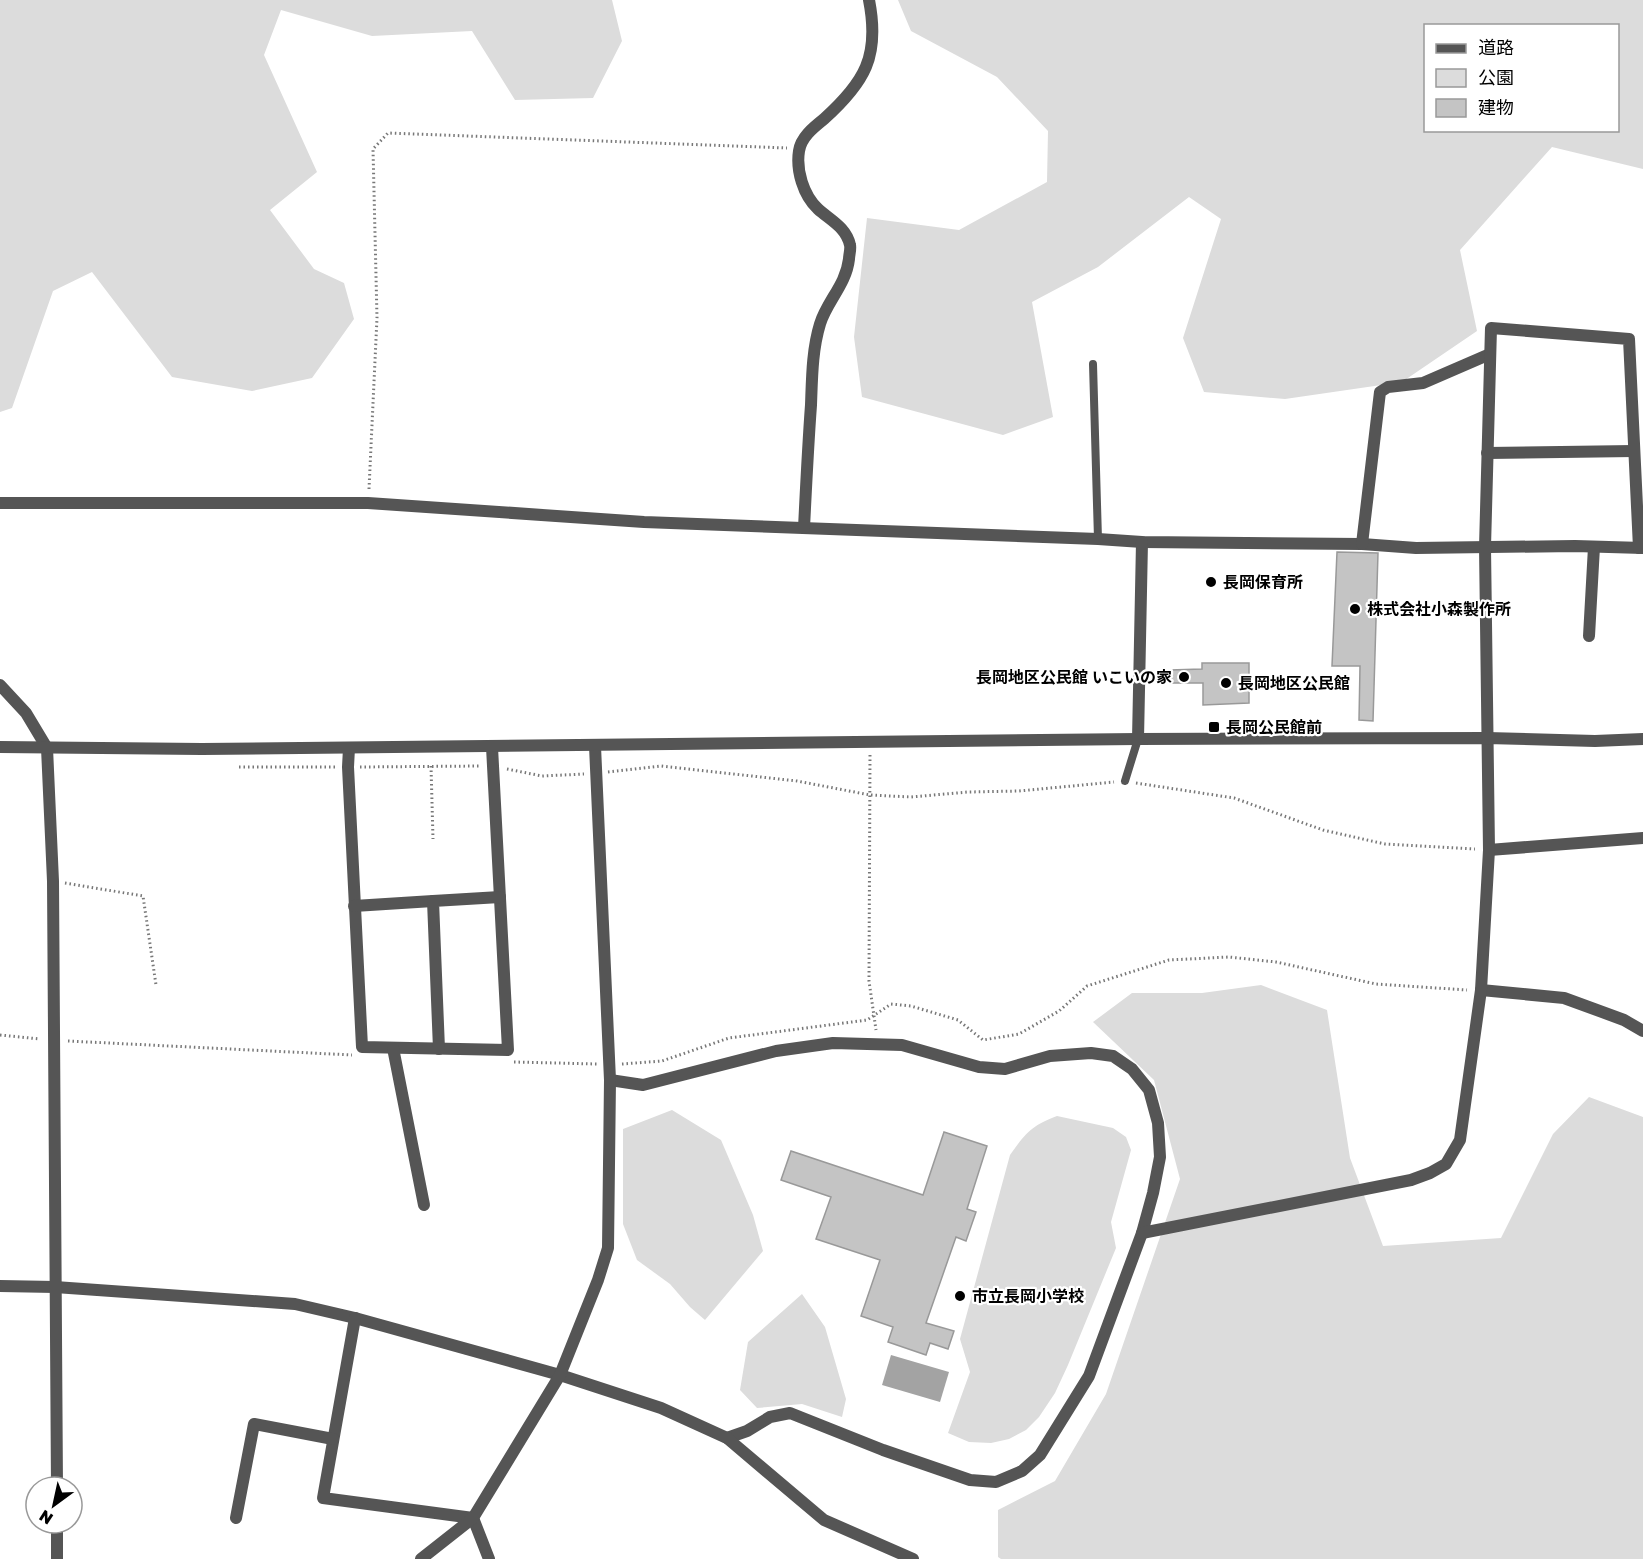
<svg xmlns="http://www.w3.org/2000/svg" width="1643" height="1559" viewBox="0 0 1643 1559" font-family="'Golos Text','Noto Sans JP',sans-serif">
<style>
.green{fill:#dcdcdc;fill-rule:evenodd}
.water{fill:#a3a3a3}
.building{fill:#c4c4c4;stroke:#999;stroke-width:1.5}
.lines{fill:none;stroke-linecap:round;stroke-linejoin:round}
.path{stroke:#777;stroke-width:3;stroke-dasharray:1.5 3;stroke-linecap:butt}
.service{stroke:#555;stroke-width:8}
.minor{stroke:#555;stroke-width:12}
.tertiary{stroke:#555;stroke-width:12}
.poi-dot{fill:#000;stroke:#fff;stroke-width:2}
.labels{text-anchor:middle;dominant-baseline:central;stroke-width:4.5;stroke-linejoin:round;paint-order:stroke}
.poi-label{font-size:16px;font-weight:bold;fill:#000;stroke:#fff;text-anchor:start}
</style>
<rect width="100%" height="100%" fill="#fff"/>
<!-- green -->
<g class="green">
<polygon points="0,0 612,0 622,41 593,98 515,100 472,31 372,36 281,10 264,55 317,172 270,210 314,269 344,283 354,319 312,378 252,391 172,377 92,272 53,291 12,408 0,412"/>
<path d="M 898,0 L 1643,0 L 1643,169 L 1552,147 L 1460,250 L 1477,331 L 1402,382 L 1285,399 L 1204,392 L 1183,338 L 1221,219 L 1189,197 L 1098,267 L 1032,302 L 1053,417 L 1003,435 L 862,397 L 854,337 L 867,218 L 959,230 L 1047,182 L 1048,131 L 997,77 L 911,31 ZM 1426,26 L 1618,26 L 1618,130 L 1426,130 Z"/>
<polygon points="1261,985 1327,1010 1350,1158 1383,1246 1501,1238 1553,1134 1589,1097 1643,1117 1643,1559 1001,1559 998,1557 998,1510 1055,1481 1106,1394 1180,1179 1154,1080 1093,1022 1132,993 1202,993"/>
<polygon points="672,1110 721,1140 753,1215 763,1251 705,1320 690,1307 670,1284 637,1260 623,1224 623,1129"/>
<path d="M 1057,1116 L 1113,1128 L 1126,1137 L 1131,1150 L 1111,1222 L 1116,1248 L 1068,1365 L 1055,1393 L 1039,1417 L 1026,1430 L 1009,1439 L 991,1443 L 969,1442 L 948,1433 L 970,1372 L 960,1339 L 1010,1155 C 1025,1134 1032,1125 1057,1116 Z"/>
<polygon points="802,1294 825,1327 846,1399 842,1417 802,1404 757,1408 740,1390 748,1342"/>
</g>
<!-- water -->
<polygon class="water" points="891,1355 949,1372 940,1402 882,1385"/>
<!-- building -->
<g class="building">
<polygon points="1337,552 1378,553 1373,721 1359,720 1360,666 1332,666"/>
<polygon points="1202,663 1249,663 1249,703 1203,705 1203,683 1171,683 1170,670 1202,669"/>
<polygon points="944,1132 987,1146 967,1209 976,1212 966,1241 956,1237 926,1323 954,1331 948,1349 930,1343 926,1355 888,1342 893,1327 861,1316 880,1260 816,1239 831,1197 781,1180 791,1151 923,1195"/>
</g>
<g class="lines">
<!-- path -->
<g class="path">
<polyline points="369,489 377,318 373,149 388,133 787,148"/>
<polyline points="870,755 869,981 876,1030"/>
<polyline points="431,766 433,839"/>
<polyline points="239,767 336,767"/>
<polyline points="360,767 480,766"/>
<polyline points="507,769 542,776 584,774"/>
<polyline points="608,772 661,766 797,781 870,795 911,797 968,792 1019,791 1114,782"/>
<polyline points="1136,783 1234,798 1323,830 1385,844 1475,849"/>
<polyline points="65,883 143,896 156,985"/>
<polyline points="0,1035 40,1039"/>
<polyline points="68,1041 352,1055"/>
<polyline points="514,1062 597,1064"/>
<polyline points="622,1064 662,1061 729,1038 867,1020 891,1004 911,1006 958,1020 983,1040 1019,1034 1059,1011 1087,986 1169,960 1229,957 1276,962 1376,984 1467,990"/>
</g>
<!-- service -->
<g class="service">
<polyline points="1093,364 1098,539"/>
<polyline points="1125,781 1138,739"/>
</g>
<!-- minor -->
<g class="minor">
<polyline points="1487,453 1634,451"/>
<polyline points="0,503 368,503 644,522 1098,539 1142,542 1362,544 1416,548 1575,546 1643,548"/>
<path d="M 804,528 C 806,487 808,446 811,405 C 812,379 812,350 820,324 C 827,301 846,285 849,259 C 849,255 851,249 850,245 C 846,227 830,220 818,209 C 803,195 796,170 799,151 C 801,137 814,127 824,119 C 865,82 880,56 869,0"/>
<polyline points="1362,544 1380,392 1388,387 1423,383 1490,354"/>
<polyline points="1589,636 1594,547"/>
<polyline points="1138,739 1142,542"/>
<polyline points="349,748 348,767 362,1047 508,1050 492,747"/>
<polyline points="1489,850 1643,838"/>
<polyline points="354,906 433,901"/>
<polyline points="1481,990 1564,998 1624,1020 1643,1031"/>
<polyline points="393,1048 424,1205"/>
<polyline points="439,1049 433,901 500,897"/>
<polyline points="610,1080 643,1085 776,1051 833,1043 902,1045 979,1067 1005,1069 1050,1056 1091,1053 1113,1056 1132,1069 1149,1090 1158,1123 1160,1157 1153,1193 1142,1233 1089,1376 1040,1455 1022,1471 996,1482 970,1480 883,1450 790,1413 770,1417 747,1431 727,1438"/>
<polyline points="1142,1233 1411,1180 1430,1173 1446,1164 1460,1140 1481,990 1489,850 1485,547 1491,328 1629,339 1639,548"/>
<polyline points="0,1286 55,1287 295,1304 355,1318 560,1375 661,1408 727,1438 824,1520 913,1559"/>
<polyline points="355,1318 323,1498 473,1518"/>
<polyline points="236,1518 254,1424 333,1439"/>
<polyline points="473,1518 489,1559"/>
<polyline points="421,1559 473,1518 560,1375 598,1280 608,1248 610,1080 595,746"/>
</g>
<!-- tertiary -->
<g class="tertiary">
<polyline points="0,685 26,713 47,748 53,881 57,1487"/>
<polyline points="0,747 202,749 1138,739 1487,738 1595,741 1643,739"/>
<polyline points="57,1523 57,1559"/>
</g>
</g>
<!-- markers -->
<g class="poi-dot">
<circle cx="1211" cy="582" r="6"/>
<circle cx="1355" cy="609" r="6"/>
<circle cx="1184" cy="677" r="6"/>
<circle cx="1226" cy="683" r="6"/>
<rect x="1208" y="721" width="12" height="12" rx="3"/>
<circle cx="960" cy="1296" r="6"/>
</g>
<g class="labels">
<!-- poi labels -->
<g class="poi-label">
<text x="1223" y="582">長岡保育所</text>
<text x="1367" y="609">株式会社小森製作所</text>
<text x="1172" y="677" text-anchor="end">長岡地区公民館 いこいの家</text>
<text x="1238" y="683">長岡地区公民館</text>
<text x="1226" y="727">長岡公民館前</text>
<text x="972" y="1296">市立長岡小学校</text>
</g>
</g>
<!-- legend -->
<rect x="1424" y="24" width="195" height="108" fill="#ffffff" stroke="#999999" stroke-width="1.5"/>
<rect x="1436" y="44" width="30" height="9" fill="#555555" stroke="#999999" stroke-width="1.5"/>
<text x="1478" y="54" font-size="18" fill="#000000">道路</text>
<rect x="1436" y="69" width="30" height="18" fill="#dcdcdc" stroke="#999999" stroke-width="1.5"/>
<text x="1478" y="84" font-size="18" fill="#000000">公園</text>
<rect x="1436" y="99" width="30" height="18" fill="#c4c4c4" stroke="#999999" stroke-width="1.5"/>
<text x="1478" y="114" font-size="18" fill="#000000">建物</text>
<!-- north arrow -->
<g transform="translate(54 1505) rotate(213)"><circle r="28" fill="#ffffff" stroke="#999999" stroke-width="1.5"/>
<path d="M0-4.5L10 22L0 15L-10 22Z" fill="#000000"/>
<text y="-9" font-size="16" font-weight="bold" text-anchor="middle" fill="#000000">N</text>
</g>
</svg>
